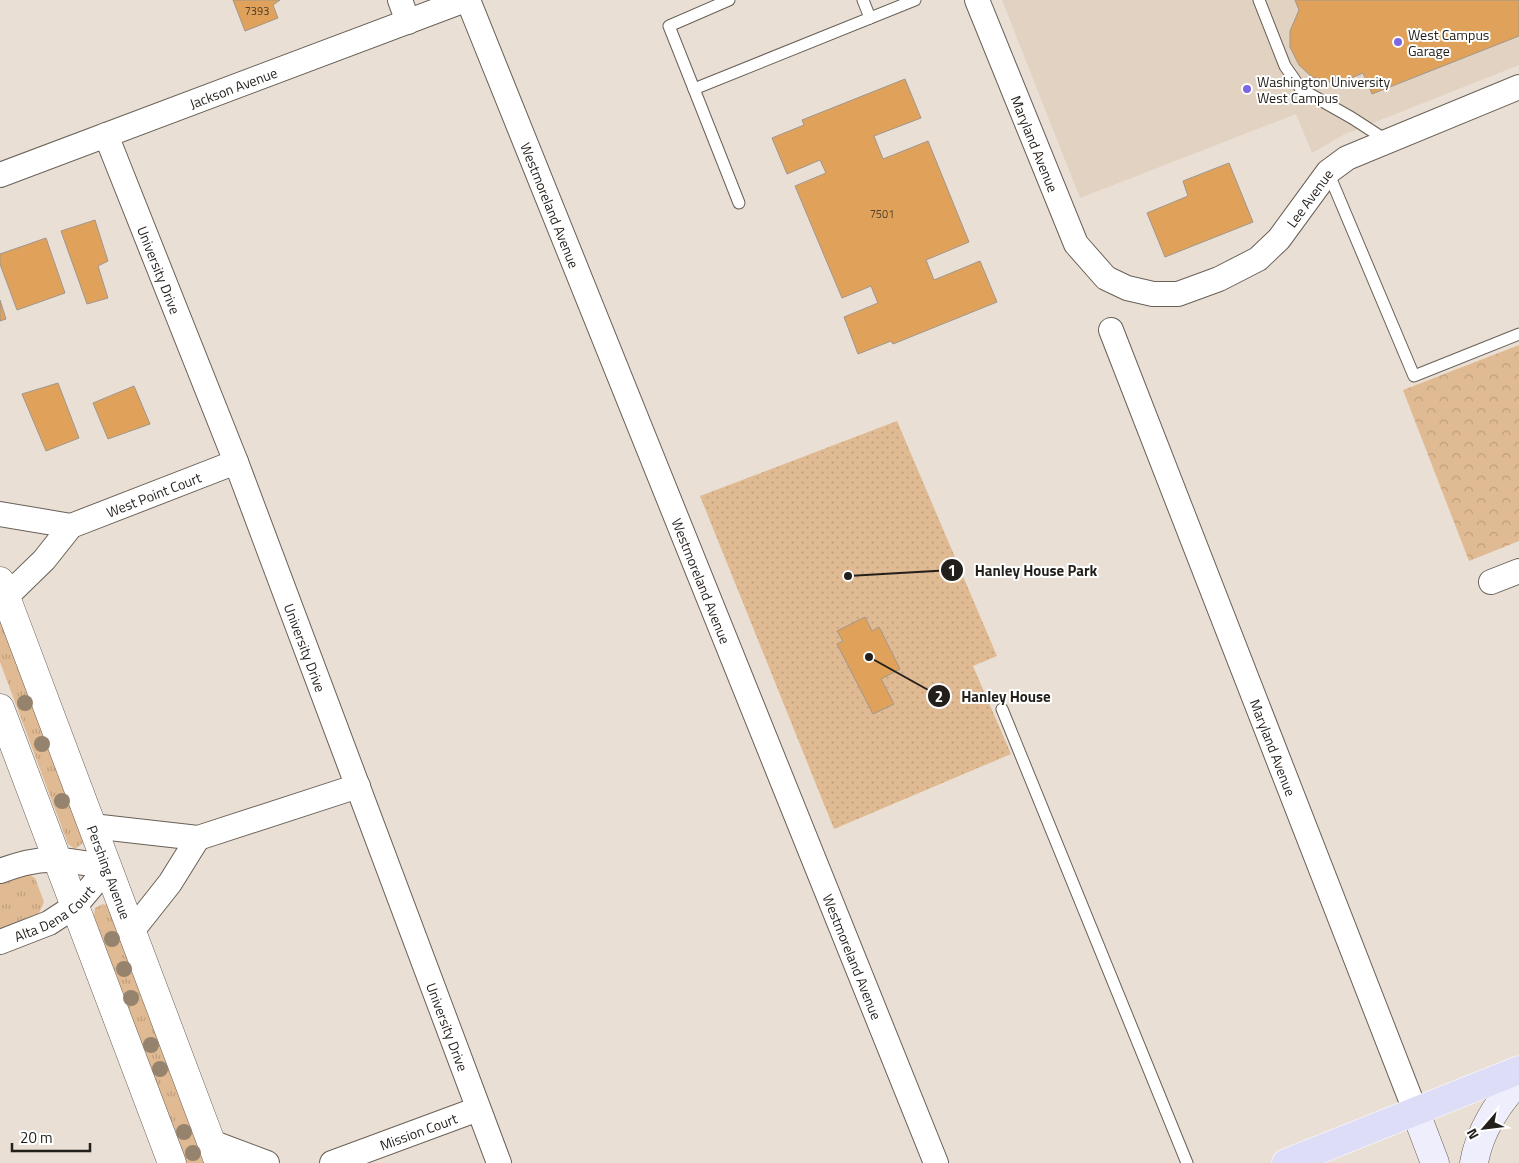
<svg xmlns="http://www.w3.org/2000/svg" width="1519" height="1163" viewBox="0 0 1519 1163" font-family="'Titillium Web',sans-serif">
<style>
.built{fill:#e2d2c2}
.grass{fill:url(#grass-tufts)}
.forest{fill:url(#forest-crowns)}
.park{fill:url(#park-dots)}
.building{fill:#e0a25b;stroke:#a0968d}
.lines{fill:none;stroke-linecap:round;stroke-linejoin:round}
.service-casing{stroke:#696057;stroke-width:13}
.minor-casing{stroke:#696057;stroke-width:26}
.tertiary-casing{stroke:#696057;stroke-width:29}
.secondary-casing{stroke:#696057;stroke-width:29}
.primary-casing{stroke:#fff;stroke-width:29}
.service{stroke:#fff;stroke-width:11}
.minor{stroke:#fff;stroke-width:24}
.tertiary{stroke:#fff;stroke-width:28}
.secondary{stroke:#eeeefc;stroke-width:28}
.primary{stroke:#deddf8;stroke-width:28}
.tree{fill:#95836d}
.poi-dot{fill:#7a67e2;stroke:#fff;stroke-width:2}
.labels{text-anchor:middle;dominant-baseline:central;stroke-width:4;stroke-linejoin:round;paint-order:stroke}
.number-label{font-size:11px;fill:#52402b}
.poi-label{font-size:14px;fill:#231f1b;stroke:#fff;text-anchor:start}
.street-label{font-size:14px;fill:#231f1b;stroke:#fff}
.leader{fill:none;stroke:#231f1b;stroke-width:2}
.callout-dot{fill:#231f1b;stroke:#fff;stroke-width:2}
.mark-label{font-size:15px;text-anchor:middle;font-weight:bold;fill:#fff}
.callout-label{font-size:15px;text-anchor:middle;font-weight:bold;fill:#231f1b;stroke:#fff;stroke-width:4;stroke-linejoin:round;paint-order:stroke}
</style>
<defs>
<pattern id="grass-tufts" width="24" height="20" patternUnits="userSpaceOnUse" patternTransform="scale(1.25)"><rect width="24" height="20" fill="#e0ba92"/><path d="M3 7l-1-3M5 7V3M7 7l1-3M15 17l-1-3M17 17v-4M19 17l1-3" fill="none" stroke="#c09f7d"/></pattern>
<pattern id="forest-crowns" width="20" height="18" patternUnits="userSpaceOnUse" patternTransform="scale(1.25)"><rect width="20" height="18" fill="#e0ba92"/><path d="M2 6a3 3 0 1 1 6 0M12 15a3 3 0 1 1 6 0" fill="none" stroke="#c09f7d"/></pattern>
<pattern id="park-dots" width="8" height="8" patternUnits="userSpaceOnUse" patternTransform="scale(1.25)"><rect width="8" height="8" fill="#e0ba92"/><path d="M2 2h.1M6 6h.1" fill="none" stroke="#c09f7d" stroke-width="1.8" stroke-linecap="round"/></pattern>
</defs>
<rect width="100%" height="100%" fill="#e9dfd4"/>
<!-- built -->
<polygon class="built" points="1002,0 1519,0 1519,65 1345,134 1312,153 1296,114 1080,198"/>
<!-- grass -->
<g class="grass">
<polygon points="0,614 84,842 75,849 68,844 0,662"/>
<polygon points="25,872 35,878 44,902 39,913 0,928 0,882"/>
<polygon points="103,904 109,906 204,1163 186,1163 94,916 95,908"/>
</g>
<!-- forest -->
<polygon class="forest" points="1519,345 1519,541 1469,561 1403,390"/>
<!-- park -->
<polygon class="park" points="897,421 997,656 973,666 1011,754 834,829 700,496"/>
<!-- building -->
<g class="building">
<polygon points="233,0 280,0 273,5 278,18 245,31"/>
<polygon points="1295,0 1519,0 1519,36 1372,94 1363,73 1346,80 1330,82 1312,77 1299,65 1290,47 1290,31 1299,10"/>
<polygon points="905,79 921,118 874,136 883,159 928,141 969,242 926,260 934,280 980,261 997,302 893,344 891,341 858,354 844,317 878,303 871,286 842,298 795,186 826,173 820,160 787,174 772,138 804,125 802,120"/>
<polygon points="1229,163 1253,222 1165,257 1147,213 1188,196 1183,181"/>
<polygon points="95,220 108,261 98,266 108,298 87,304 61,231"/>
<polygon points="46,238 65,293 17,310 0,264 0,254"/>
<polygon points="0,300 6,319 0,321"/>
<polygon points="58,383 79,438 46,451 22,394"/>
<polygon points="134,386 150,424 108,439 93,403"/>
<polygon points="865,617 872,631 879,627 900,669 881,679 894,704 873,714 837,644 843,641 837,631"/>
</g>
<g class="lines">
<!-- service casing -->
<g class="service-casing">
<g id="service">
<polyline points="729,0 669,26 694,89 915,0"/>
<polyline points="863,0 870,18"/>
<polyline points="1259,0 1285,66 1301,89 1352,118 1386,140"/>
<polyline points="694,89 739,203"/>
<polyline points="1328,172 1414,376 1519,334"/>
<polyline points="1002,709 1187,1163"/>
</g>
</g>
<!-- minor casing -->
<g class="minor-casing">
<g id="minor">
<polyline points="400,0 408,22"/>
<path id="s1" d="M 468,0 L 936,1163"/>
<path id="s2" d="M 977,0 L 1076,244 L 1106,278 L 1127,288 L 1153,294 L 1178,294 L 1219,279 L 1258,259 L 1279,239 L 1328,172 L 1347,158 L 1519,87"/>
<path id="s3" d="M 106,135 L 236,462 L 499,1163"/>
<path id="s4" d="M 0,175 L 465,0"/>
<path id="s5" d="M 1111,330 L 1416,1113"/>
<polyline points="0,514 71,526"/>
<polyline points="1491,582 1519,571"/>
<path id="s6" d="M 6,597 L 44,560 L 71,526 L 236,462"/>
<polyline points="92,826 198,838 358,786"/>
<path d="M 0,871 C 44,854 63,859 108,867"/>
<polyline points="132,931 170,883 198,838"/>
<path id="s7" d="M 0,942 L 49,923 L 75,906 L 108,867"/>
<polyline points="211,1142 267,1163"/>
<path id="s8" d="M 332,1163 L 478,1109"/>
</g>
</g>
<!-- tertiary casing -->
<g class="tertiary-casing">
<g id="tertiary">
<path id="s9" d="M 0,581 L 219,1163"/>
<polyline points="0,708 172,1163"/>
</g>
</g>
<!-- secondary casing -->
<g class="secondary-casing">
<g id="secondary">
<polyline points="1416,1113 1435,1163"/>
<path d="M 1474,1163 C 1479,1133 1497,1103 1519,1081"/>
</g>
</g>
<!-- primary casing -->
<g class="primary-casing">
<polyline id="primary" points="1286,1163 1519,1070"/>
</g>
<!-- service -->
<use href="#service" class="service"/>
<!-- minor -->
<use href="#minor" class="minor"/>
<!-- tertiary -->
<use href="#tertiary" class="tertiary"/>
<!-- secondary -->
<use href="#secondary" class="secondary"/>
<!-- primary -->
<use href="#primary" class="primary"/>
</g>
<!-- trees -->
<g class="tree">
<circle cx="25" cy="703" r="8"/>
<circle cx="42" cy="744" r="8"/>
<circle cx="62" cy="801" r="8"/>
<circle cx="112" cy="939" r="8"/>
<circle cx="124" cy="969" r="8"/>
<circle cx="131" cy="998" r="8"/>
<circle cx="151" cy="1045" r="8"/>
<circle cx="160" cy="1069" r="8"/>
<circle cx="184" cy="1132" r="8"/>
<circle cx="193" cy="1153" r="8"/>
</g>
<!-- markers -->
<g class="poi-dot">
<circle cx="1398" cy="42" r="5"/>
<circle cx="1247" cy="89" r="5"/>
</g>
<g class="labels">
<!-- number labels -->
<g class="number-label">
<text x="257" y="11">7393</text>
<text x="882" y="214">7501</text>
</g>
<!-- poi labels -->
<g class="poi-label">
<text x="1408" y="34">West Campus<tspan x="1408" dy="16">Garage</tspan></text>
<text x="1257" y="81">Washington University<tspan x="1257" dy="16">West Campus</tspan></text>
</g>
<!-- street labels -->
<g class="street-label">
<text stroke="none"><textPath href="#s4" startOffset="249">Jackson Avenue</textPath></text>
<text stroke="none"><textPath href="#s2" startOffset="155">Maryland Avenue</textPath></text>
<text stroke="none"><textPath href="#s2" startOffset="551">Lee Avenue</textPath></text>
<text stroke="none"><textPath href="#s1" startOffset="221">Westmoreland Avenue</textPath></text>
<text stroke="none"><textPath href="#s3" startOffset="145">University Drive</textPath></text>
<text stroke="none"><textPath href="#s6" startOffset="185">West Point Court</textPath></text>
<text stroke="none"><textPath href="#s1" startOffset="626">Westmoreland Avenue</textPath></text>
<text stroke="none"><textPath href="#s3" startOffset="550">University Drive</textPath></text>
<text stroke="none"><textPath href="#s5" startOffset="448">Maryland Avenue</textPath></text>
<text stroke="none"><textPath href="#s9" startOffset="311">Pershing Avenue</textPath></text>
<text stroke="none"><textPath href="#s7" startOffset="62">Alta Dena Court</textPath></text>
<text stroke="none"><textPath href="#s1" startOffset="1031">Westmoreland Avenue</textPath></text>
<text stroke="none"><textPath href="#s3" startOffset="955">University Drive</textPath></text>
<text stroke="none"><textPath href="#s8" startOffset="92">Mission Court</textPath></text>
</g>
</g>
<!-- callouts -->
<path class="leader" d="M848 576L952 570M869 657L939 696"/>
<g class="callout-dot">
<circle cx="848" cy="576" r="5"/>
<circle cx="869" cy="657" r="5"/>
<circle cx="952" cy="570" r="12"/>
<circle cx="939" cy="696" r="12"/>
</g>
<g class="mark-label">
<text x="952" y="576">1</text>
<text x="939" y="702">2</text>
</g>
<g class="callout-label">
<text x="1036" y="576">Hanley House Park</text>
<text x="1006" y="702">Hanley House</text>
</g>
<!-- north arrow -->
<g transform="translate(1484 1128) rotate(242)" stroke="#ffffff" stroke-width="4" paint-order="stroke">
<path d="M0-4L9 19L0 12L-9 19Z" fill="#231f1b"/>
<text y="-8" font-size="14" font-weight="bold" text-anchor="middle" fill="#231f1b">N</text>
</g>
<!-- scale -->
<path d="M12 1143v8h78v-8" fill="none" stroke="#231f1b" stroke-width="2.5"/>
<text x="20" y="1143" font-size="15" fill="#231f1b" stroke="#ffffff" stroke-width="4" paint-order="stroke">20 m</text>
</svg>
